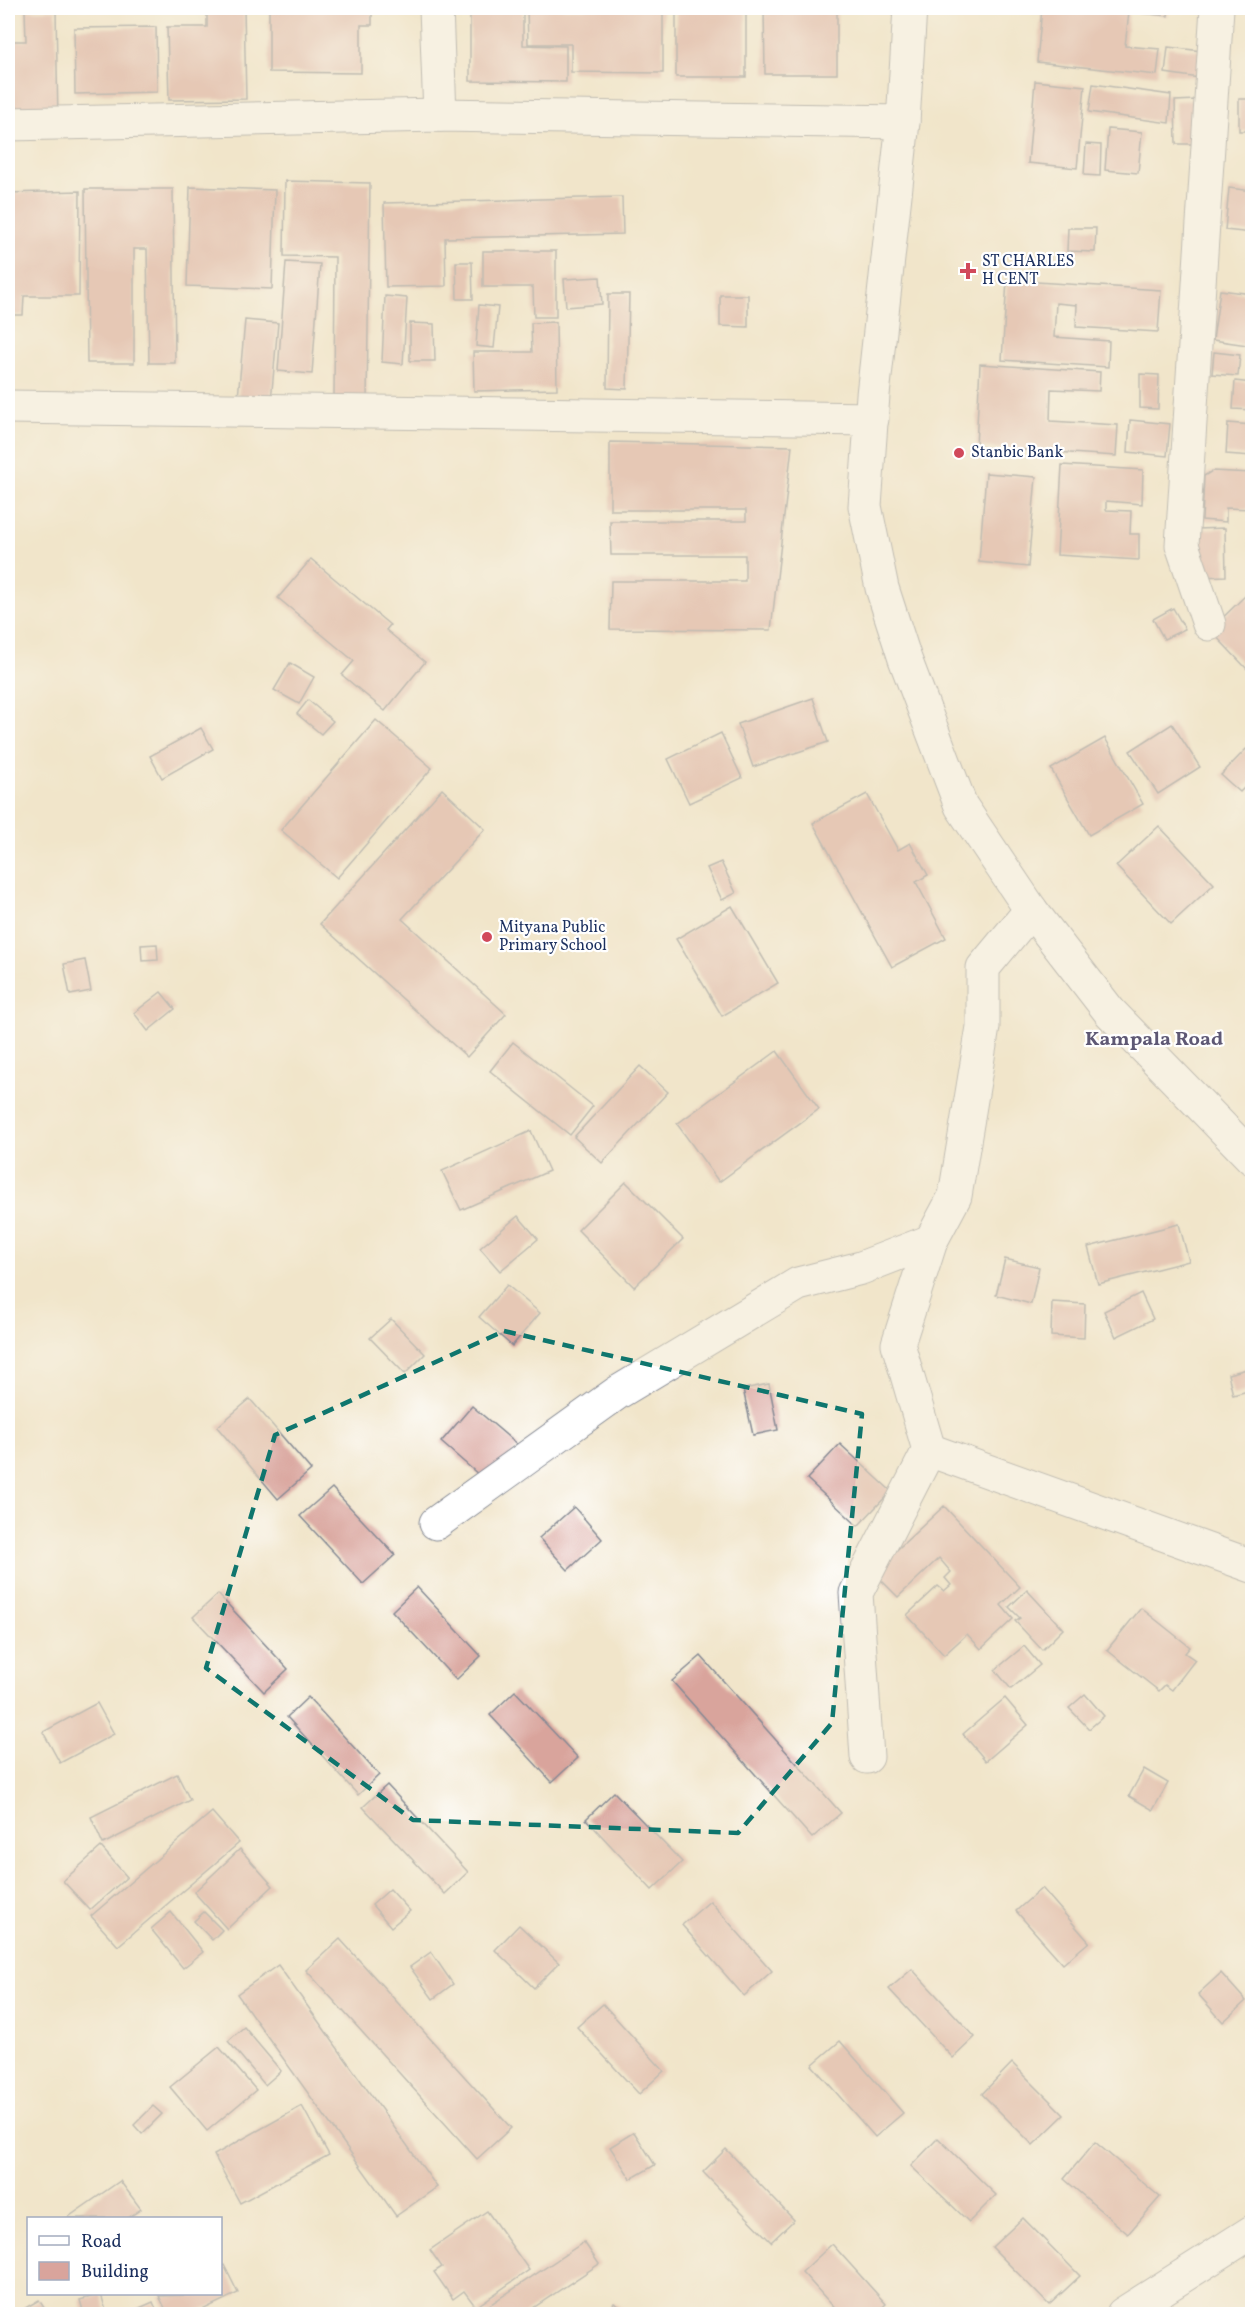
<svg xmlns="http://www.w3.org/2000/svg" width="1260" height="2322" viewBox="0 0 1260 2322" font-family="Vollkorn,serif">
<style>
.building{fill:#d9a49c}
.lines{fill:none;stroke-linecap:round;stroke-linejoin:round}
.minor-casing{stroke:#868a94;stroke-width:35}
.major-casing{stroke:#868a94;stroke-width:35}
.minor{stroke:#fff;stroke-width:33}
.major{stroke:#fff;stroke-width:33}
.marked{fill:none;stroke:#0f766e;stroke-width:4.5;stroke-dasharray:12 8;stroke-linejoin:round}
.poi-dot{fill:#d1495b;stroke:#fff;stroke-width:2}
.labels{text-anchor:middle;dominant-baseline:central;stroke-width:4.5;stroke-linejoin:round;paint-order:stroke}
.poi-label{font-size:16px;fill:#1b2f5e;stroke:#fff;text-anchor:start}
.quarter-label{font-size:20px;font-weight:bold;fill:#5e5874;stroke:#fff}
</style>
<rect width="100%" height="100%" fill="#fff"/>
<filter id="ink" filterUnits="userSpaceOnUse"><feTurbulence type="fractalNoise" baseFrequency=".0167" numOctaves="2"/><feDisplacementMap in="SourceGraphic" scale="12" xChannelSelector="R" yChannelSelector="G"/><feConvolveMatrix kernelMatrix="1 2 1 2 8 2 1 2 1" color-interpolation-filters="sRGB"/></filter>
<filter id="wash" filterUnits="userSpaceOnUse"><feTurbulence type="fractalNoise" baseFrequency=".008" numOctaves="4" result="noise"/><feDisplacementMap in="SourceGraphic" scale="24" xChannelSelector="R" yChannelSelector="G"/><feGaussianBlur stdDeviation="1.35" result="paint"/><feColorMatrix in="noise" values="0 0 0 0 0 0 0 0 0 0 0 0 0 0 0 0 0 1.4 0 .05"/><feComposite in="paint" operator="in"/></filter>
<g filter="url(#wash)">
<rect width="100%" height="100%" fill="#f1e5ca"/>
<g id="blocks">
<!-- building -->
<g class="building">
<polygon points="207,8 244,8 246,99 169,100 167,27 207,27"/>
<polygon points="269,8 372,8 372,25 361,25 361,73 269,72"/>
<polygon points="470,8 523,8 523,45 566,46 566,82 470,81"/>
<polygon points="527,8 663,8 663,73 571,72 571,44 528,44"/>
<rect x="676" y="8" width="70" height="69"/>
<polygon points="764,8 837,8 837,74 765,74"/>
<polygon points="1042,8 1169,8 1168,16 1129,12 1125,46 1160,49 1157,75 1037,62"/>
<polygon points="25,10 56,10 58,123 8,123 8,41 26,41"/>
<polygon points="156,27 157,92 75,94 74,28"/>
<polygon points="1168,47 1202,51 1199,78 1165,73"/>
<polygon points="1035,81 1085,86 1077,168 1028,163"/>
<polygon points="1093,84 1171,95 1169,123 1089,112"/>
<rect x="1239" y="99" width="13" height="32"/>
<polygon points="1196,100 1198,144 1176,144 1175,101"/>
<polygon points="1108,129 1142,132 1138,173 1105,170"/>
<polygon points="1086,144 1101,145 1100,176 1084,175"/>
<polygon points="285,181 370,183 367,399 334,399 335,257 284,256"/>
<polygon points="190,187 275,190 272,289 187,286"/>
<polygon points="1229,188 1252,191 1252,233 1225,230"/>
<polygon points="85,189 173,189 175,363 149,363 147,249 134,249 134,363 87,363"/>
<polygon points="80,191 79,296 24,296 23,315 8,315 8,193"/>
<polygon points="622,197 623,234 445,238 446,286 386,287 384,203"/>
<polygon points="1068,228 1096,228 1095,252 1067,251"/>
<polygon points="483,251 556,251 556,317 534,317 533,287 483,287"/>
<polygon points="286,262 320,264 312,374 278,371"/>
<polygon points="456,262 472,262 473,299 457,299"/>
<polygon points="600,277 602,304 566,307 564,279"/>
<polygon points="1007,280 1161,290 1158,332 1076,327 1077,305 1056,303 1054,337 1109,341 1108,367 1002,360"/>
<polygon points="1220,290 1252,294 1247,345 1213,340"/>
<polygon points="608,294 629,294 627,389 607,388"/>
<polygon points="720,295 748,295 748,327 720,326"/>
<polygon points="385,296 407,298 403,364 382,362"/>
<polygon points="479,305 498,307 494,348 476,346"/>
<polygon points="245,320 278,323 271,402 238,398"/>
<polygon points="556,322 557,389 474,391 473,352 532,352 531,323"/>
<polygon points="410,323 434,324 435,361 410,361"/>
<polygon points="1214,352 1240,355 1238,376 1212,374"/>
<polygon points="980,364 1100,372 1099,391 1051,389 1050,421 1118,425 1116,456 976,447"/>
<polygon points="1140,374 1159,375 1158,409 1140,408"/>
<polygon points="1235,381 1252,383 1252,410 1233,409"/>
<polygon points="1130,420 1170,424 1167,456 1128,452"/>
<polygon points="1228,423 1252,425 1252,456 1226,454"/>
<polygon points="610,442 792,446 771,630 610,629 611,581 745,581 745,555 611,555 610,521 746,521 746,510 610,510"/>
<polygon points="1062,465 1143,470 1142,504 1106,501 1106,510 1131,511 1130,534 1139,534 1139,560 1057,555"/>
<polygon points="1212,471 1252,473 1252,509 1226,508 1226,522 1202,520 1204,476"/>
<polygon points="986,473 1036,477 1028,567 979,562"/>
<polygon points="1225,528 1226,576 1198,577 1197,529"/>
<polygon points="311,559 390,625 386,630 425,662 385,711 342,675 354,661 278,598"/>
<polygon points="1246,595 1252,602 1252,664 1247,669 1210,630"/>
<polygon points="1173,608 1185,629 1164,639 1153,619"/>
<polygon points="290,663 314,677 299,704 274,690"/>
<polygon points="813,698 828,742 753,767 738,724"/>
<polygon points="308,700 333,721 321,734 297,714"/>
<polygon points="376,720 432,768 337,878 281,830"/>
<polygon points="1172,724 1200,767 1158,794 1130,751"/>
<polygon points="201,728 213,749 162,778 150,756"/>
<polygon points="721,733 742,778 689,803 668,759"/>
<polygon points="1105,738 1143,804 1089,835 1051,769"/>
<polygon points="1246,749 1252,756 1252,780 1240,792 1221,775"/>
<polygon points="442,789 485,829 402,919 506,1014 467,1057 320,924"/>
<polygon points="867,794 898,850 910,843 928,875 916,882 946,938 892,967 813,823"/>
<polygon points="1159,826 1214,884 1171,924 1116,866"/>
<polygon points="721,862 736,893 722,900 707,868"/>
<polygon points="732,906 778,983 722,1016 676,939"/>
<polygon points="157,944 158,960 142,961 141,945"/>
<polygon points="85,960 91,991 70,995 64,964"/>
<polygon points="161,992 175,1009 148,1031 134,1013"/>
<polygon points="513,1042 593,1106 570,1135 490,1071"/>
<polygon points="777,1051 819,1109 719,1182 677,1124"/>
<polygon points="640,1066 668,1092 602,1163 574,1137"/>
<polygon points="531,1131 549,1171 461,1210 442,1171"/>
<polygon points="626,1182 683,1239 634,1287 578,1230"/>
<polygon points="518,1216 538,1239 500,1271 480,1248"/>
<polygon points="1179,1224 1189,1261 1098,1284 1088,1247"/>
<polygon points="1005,1259 1039,1267 1031,1304 996,1295"/>
<polygon points="507,1285 540,1313 512,1346 479,1317"/>
<polygon points="1141,1293 1153,1319 1116,1337 1104,1311"/>
<polygon points="1052,1302 1085,1304 1084,1338 1051,1336"/>
<polygon points="391,1319 425,1354 405,1374 370,1338"/>
<polygon points="1247,1369 1252,1390 1233,1395 1228,1374"/>
<polygon points="769,1384 778,1430 753,1435 743,1389"/>
<polygon points="250,1399 311,1470 278,1499 217,1427"/>
<polygon points="472,1406 519,1446 487,1482 441,1442"/>
<polygon points="840,1444 891,1491 858,1526 807,1479"/>
<polygon points="332,1488 395,1555 363,1584 300,1516"/>
<polygon points="944,1506 1020,1587 1001,1605 1013,1619 981,1649 967,1634 944,1655 907,1615 938,1586 944,1591 951,1585 945,1578 951,1572 939,1558 898,1597 873,1572"/>
<polygon points="574,1507 602,1539 568,1570 539,1538"/>
<polygon points="417,1587 481,1656 456,1680 392,1611"/>
<polygon points="1027,1590 1063,1629 1042,1650 1015,1621 1020,1618 1009,1607"/>
<polygon points="218,1594 288,1669 264,1692 193,1617"/>
<polygon points="1141,1608 1190,1647 1185,1653 1195,1660 1172,1690 1165,1685 1159,1691 1107,1650"/>
<polygon points="1024,1646 1040,1665 1011,1689 995,1670"/>
<polygon points="701,1656 841,1813 812,1838 672,1681"/>
<polygon points="515,1691 578,1758 552,1782 490,1715"/>
<polygon points="1085,1694 1104,1716 1089,1729 1069,1708"/>
<polygon points="308,1697 379,1775 358,1795 287,1717"/>
<polygon points="1005,1698 1028,1725 986,1761 963,1734"/>
<polygon points="97,1703 114,1734 60,1763 43,1732"/>
<polygon points="1144,1769 1168,1783 1153,1810 1129,1796"/>
<polygon points="177,1774 190,1800 103,1844 91,1817"/>
<polygon points="387,1785 468,1872 445,1894 363,1807"/>
<polygon points="614,1792 682,1862 652,1890 586,1819"/>
<polygon points="212,1812 239,1843 118,1946 91,1916"/>
<polygon points="101,1847 127,1877 90,1910 63,1881"/>
<polygon points="240,1849 273,1886 227,1929 194,1892"/>
<polygon points="1042,1888 1089,1942 1063,1964 1016,1911"/>
<polygon points="390,1889 410,1911 391,1927 372,1905"/>
<polygon points="710,1901 772,1971 744,1996 682,1925"/>
<polygon points="171,1912 203,1952 183,1968 151,1929"/>
<polygon points="204,1912 222,1930 212,1940 194,1921"/>
<polygon points="519,1925 559,1963 534,1988 495,1950"/>
<polygon points="340,1939 511,2128 477,2159 306,1970"/>
<polygon points="431,1952 453,1984 433,1999 410,1967"/>
<polygon points="278,1965 437,2187 396,2216 237,1994"/>
<polygon points="912,1969 975,2037 953,2058 889,1989"/>
<polygon points="1221,1973 1246,2001 1223,2022 1198,1994"/>
<polygon points="603,2004 664,2071 639,2094 577,2027"/>
<polygon points="244,2027 281,2071 265,2085 228,2041"/>
<polygon points="840,2041 903,2113 875,2137 812,2065"/>
<polygon points="219,2047 256,2090 207,2131 170,2087"/>
<polygon points="1012,2063 1064,2115 1033,2145 982,2094"/>
<polygon points="153,2106 162,2114 142,2134 134,2125"/>
<polygon points="302,2106 329,2155 240,2203 214,2155"/>
<polygon points="634,2132 655,2165 631,2179 610,2147"/>
<polygon points="938,2138 996,2195 969,2222 911,2166"/>
<polygon points="1095,2142 1160,2197 1128,2234 1064,2179"/>
<polygon points="726,2149 794,2220 771,2242 703,2172"/>
<polygon points="120,2181 141,2209 128,2218 67,2218"/>
<polygon points="487,2211 529,2270 476,2307 464,2291 453,2299 434,2272 442,2267 430,2250"/>
<polygon points="1023,2218 1080,2276 1049,2305 992,2247"/>
<polygon points="584,2242 599,2264 524,2314 476,2314"/>
<polygon points="832,2244 886,2304 875,2314 840,2314 802,2272"/>
<polygon points="224,2265 238,2293 194,2314 168,2314 159,2296 220,2294 220,2266"/>
<polygon points="101,2294 107,2314 84,2314 80,2300"/>
<polygon points="39,2300 48,2314 15,2314"/>
<polygon points="153,2302 158,2314 126,2314"/>
<polygon points="614,2303 631,2314 606,2314"/>
</g>
</g>
</g>
<g filter="url(#ink)">
<use href="#blocks" fill-opacity="0" stroke="#868a94" stroke-width="1.5"/>
<g class="lines">
<!-- minor casing -->
<g class="minor-casing">
<g id="minor">
<polyline points="436,8 440,115"/>
<polyline points="903,122 873,395 865,506 882,588 905,659 961,806 1031,910 1110,1012 1252,1158"/>
<polyline points="8,407 872,419"/>
<polyline points="1209,624 1182,545 1217,8"/>
<polyline points="929,1450 1252,1566"/>
<polyline points="436,1523 617,1393 798,1284 861,1268 931,1241 955,1196 983,1027 983,968 1031,910"/>
<polyline points="867,1757 856,1593 929,1450 898,1344 931,1241"/>
<polyline points="1123,2314 1252,2232"/>
</g>
</g>
<!-- major casing -->
<g class="major-casing">
<polyline id="major" points="8,124 440,115 903,122 910,8"/>
</g>
<!-- minor -->
<use href="#minor" class="minor"/>
<!-- major -->
<use href="#major" class="major"/>
</g>
</g>
<!-- marked area -->
<path d="M0 0H1260V2322H0ZM 504,1331 L 862,1414 L 832,1723 L 738,1833 L 413,1820 L 206,1668 L 275,1435 Z" fill="#f1e5ca" fill-opacity=".55" fill-rule="evenodd"/>
<path class="marked" d="M 504,1331 L 862,1414 L 832,1723 L 738,1833 L 413,1820 L 206,1668 L 275,1435 Z"/>
<!-- markers -->
<g class="poi-dot">
<path d="M965 262h6v6h6v6h-6v6h-6v-6h-6v-6h6z"/>
<circle cx="959" cy="453" r="6"/>
<circle cx="487" cy="937" r="6"/>
</g>
<g class="labels">
<!-- poi labels -->
<g class="poi-label">
<text x="982" y="262">ST CHARLES<tspan x="982" dy="18">H CENT</tspan></text>
<text x="971" y="453">Stanbic Bank</text>
<text x="499" y="928">Mityana Public<tspan x="499" dy="18">Primary School</tspan></text>
</g>
<!-- quarter labels -->
<g class="quarter-label">
<text x="1154" y="1040">Kampala Road</text>
</g>
</g>
<!-- margin -->
<rect width="1260" height="2322" fill="none" stroke="#fff" stroke-width="30"/>
<!-- legend -->
<rect x="27" y="2217" width="195" height="78" fill="#ffffff" stroke="#a4acbf" stroke-width="1.5"/>
<rect x="39" y="2236" width="30" height="9" fill="#ffffff" stroke="#a4acbf" stroke-width="1.5"/>
<text x="81" y="2247" font-size="18" fill="#1b2f5e">Road</text>
<rect x="39" y="2262" width="30" height="18" fill="#d9a49c" stroke="#a4acbf" stroke-width="1.5"/>
<text x="81" y="2277" font-size="18" fill="#1b2f5e">Building</text>
</svg>
